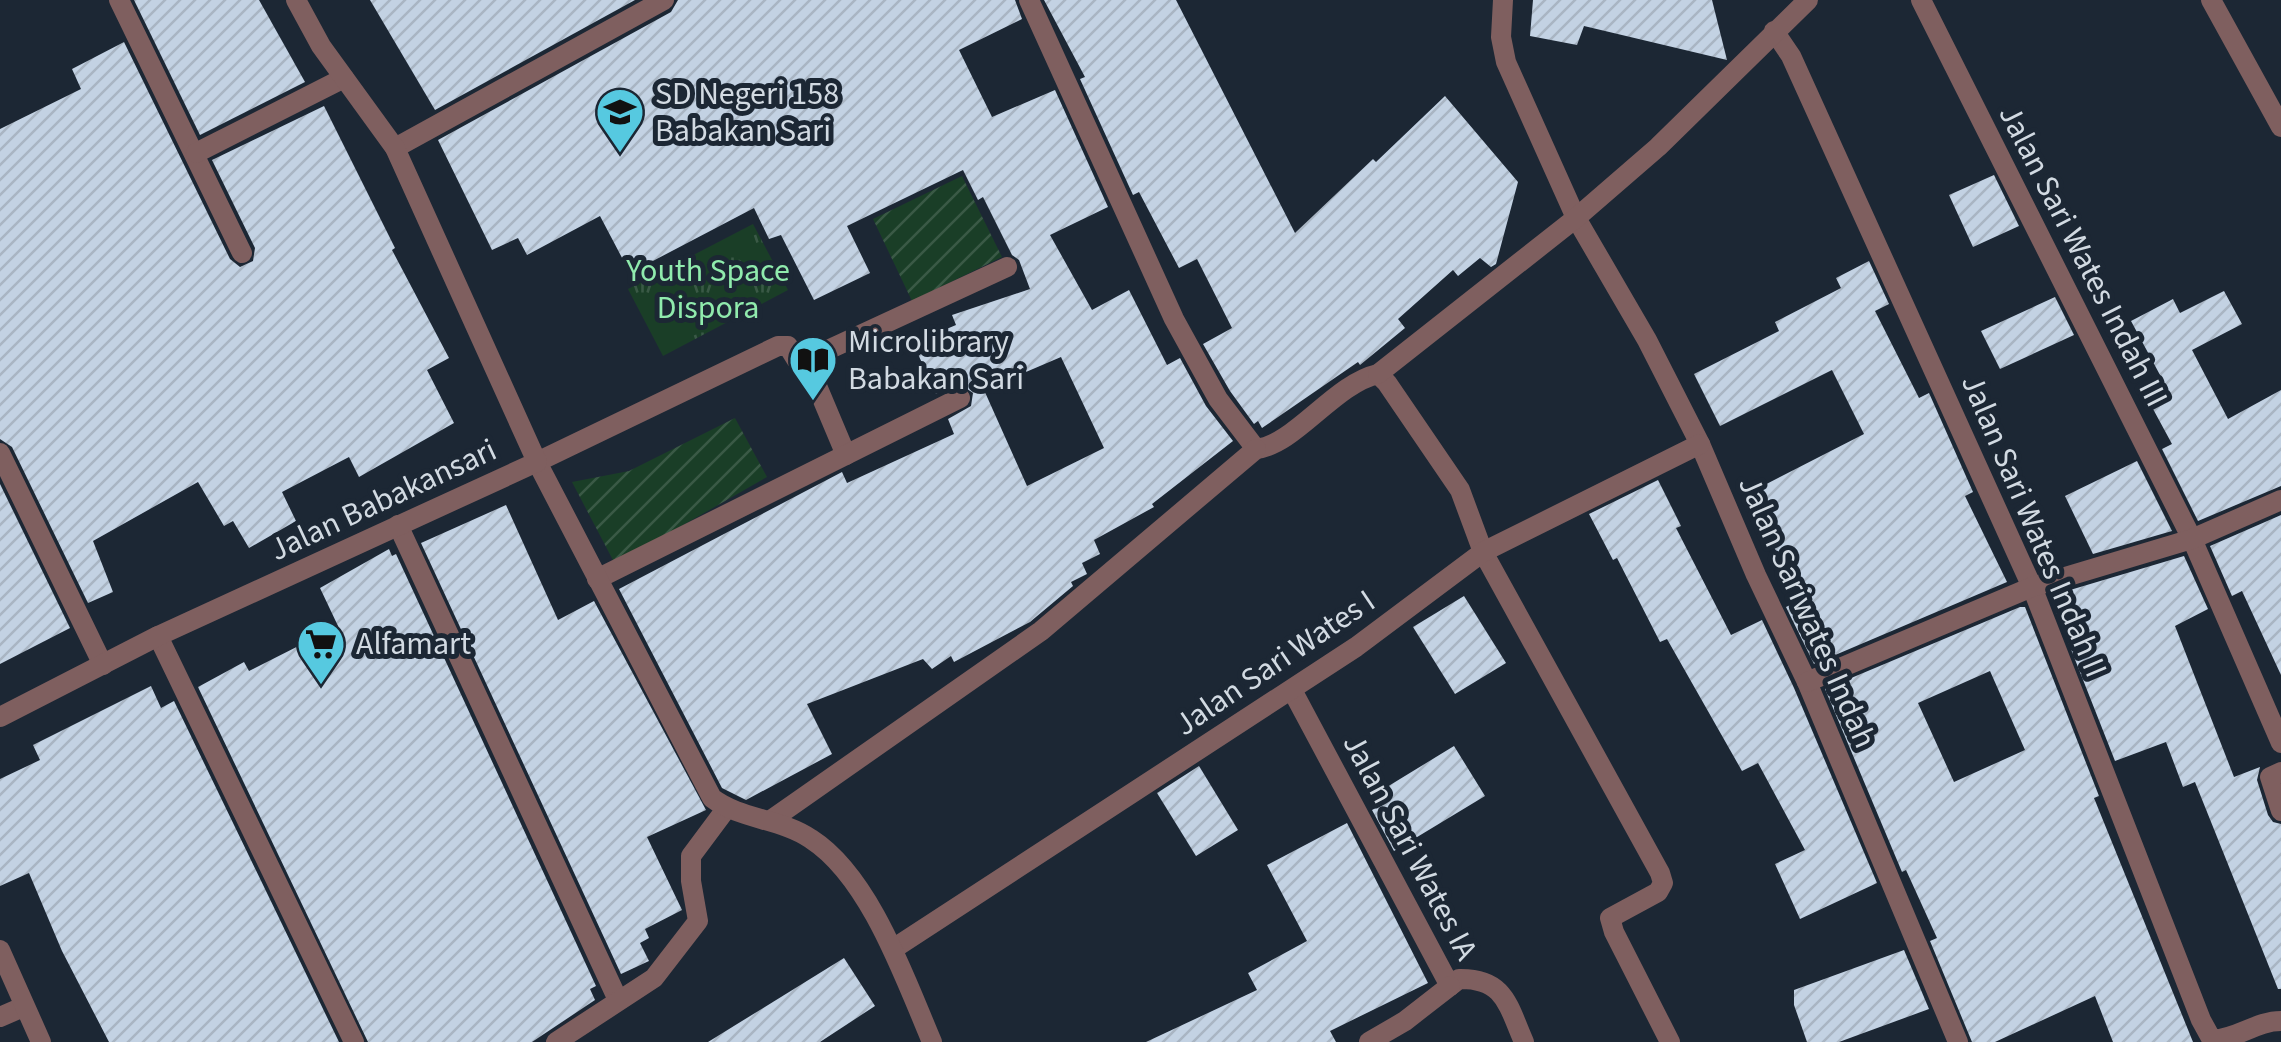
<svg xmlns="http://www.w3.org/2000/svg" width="2281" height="1042" viewBox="0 0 2281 1042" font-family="'Source Sans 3',sans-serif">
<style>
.park{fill:url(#park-tufts)}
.garden{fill:url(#garden-furrows)}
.building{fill:url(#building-hatch);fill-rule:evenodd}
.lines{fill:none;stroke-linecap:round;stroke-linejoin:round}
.service{stroke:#7f5f5f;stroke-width:20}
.minor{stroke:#7f5f5f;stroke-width:20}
.tertiary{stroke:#7f5f5f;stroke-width:20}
.labels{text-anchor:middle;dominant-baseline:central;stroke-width:10;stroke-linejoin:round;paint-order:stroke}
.poi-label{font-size:32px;fill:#d2dae2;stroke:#1c2734;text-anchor:start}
.street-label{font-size:32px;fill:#d2dae2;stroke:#1c2734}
.park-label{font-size:32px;fill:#90ebad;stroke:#1c2734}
</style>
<defs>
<pattern id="park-tufts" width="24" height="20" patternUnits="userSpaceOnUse" patternTransform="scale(2.5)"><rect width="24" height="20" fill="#1a3e27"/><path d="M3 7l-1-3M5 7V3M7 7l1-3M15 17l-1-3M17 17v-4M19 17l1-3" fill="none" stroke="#3a5946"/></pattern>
<pattern id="garden-furrows" width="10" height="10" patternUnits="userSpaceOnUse" patternTransform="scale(2.5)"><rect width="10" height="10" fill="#1a3e27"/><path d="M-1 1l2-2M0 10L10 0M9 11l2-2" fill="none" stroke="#3a5946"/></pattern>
<pattern id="building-hatch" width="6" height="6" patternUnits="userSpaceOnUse" patternTransform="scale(2.5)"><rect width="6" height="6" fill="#c3d2e3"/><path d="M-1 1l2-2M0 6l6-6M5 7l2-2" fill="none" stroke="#a9b5c3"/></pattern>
</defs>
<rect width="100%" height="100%" fill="#1c2734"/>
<!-- park -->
<polygon class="park" points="753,224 788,290 663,356 628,289"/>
<!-- garden -->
<g class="garden">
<polygon points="962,176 1002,257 912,301 873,219"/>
<polygon points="735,418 767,477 615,564 572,482 629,471"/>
</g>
<!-- building -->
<g class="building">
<polygon points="134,0 259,0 305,82 200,135"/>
<polygon points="370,0 635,0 435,110"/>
<path d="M 678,0 L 1015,0 L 1022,19 L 959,50 L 992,117 L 1055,90 L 1108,207 L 1050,235 L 1092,310 L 1129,290 L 1167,365 L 1180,358 L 1206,406 L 1233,441 L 1152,504 L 1154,507 L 1094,540 L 1100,554 L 1082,563 L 1087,574 L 1071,582 L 1073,586 L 1030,622 L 954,662 L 951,656 L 932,669 L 923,659 L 807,704 L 832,754 L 746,800 L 722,788 L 619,589 L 842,472 L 847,483 L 954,434 L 948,419 L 971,406 L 973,393 L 960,384 L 936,394 L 913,343 L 956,325 L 952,315 L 1030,289 L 1019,260 L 1012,255 L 983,197 L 978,200 L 963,170 L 847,226 L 870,273 L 814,300 L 781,235 L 769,239 L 754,208 L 630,273 L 600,216 L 527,255 L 518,238 L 492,250 L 438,140 L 671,12 ZM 1061,357 L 1104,448 L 1027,486 L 984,390 Z"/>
<polygon points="1044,0 1176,0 1295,233 1373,159 1376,162 1445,96 1518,182 1496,264 1491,267 1480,258 1458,276 1453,270 1398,319 1405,328 1360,365 1358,362 1262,428 1258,421 1254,424 1230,391 1203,344 1232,328 1197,259 1179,268 1139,192 1133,195 1080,79 1085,77"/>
<polygon points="1533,0 1712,0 1727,60 1584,26 1577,45 1530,36"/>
<polygon points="124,42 230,259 240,267 253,261 255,248 212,160 324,106 395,248 392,250 449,358 427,370 454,423 359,477 349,457 282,492 296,521 249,548 233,521 224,526 198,482 93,541 113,592 88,603 12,447 0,439 0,129 81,89 72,69"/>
<polygon points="1994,175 2019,226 1973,247 1949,195"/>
<polygon points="1869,261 1889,304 1875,311 1919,398 1929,393 1973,492 1965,496 2007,582 1814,664 1786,607 1801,600 1747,494 1864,434 1832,370 1720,426 1694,374 1779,331 1775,322 1841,288 1836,278"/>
<polygon points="2224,291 2242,324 2192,350 2228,419 2281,390 2281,486 2198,521 2162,449 2172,444 2140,385 2160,375 2131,321 2173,299 2180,313"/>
<polygon points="2055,297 2074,335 2000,369 1981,331"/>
<polygon points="2137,461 2172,531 2093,554 2065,496"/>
<polygon points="1658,480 1681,526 1676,528 1731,635 1762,620 1794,688 1877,883 1800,919 1775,864 1805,850 1758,763 1742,771 1667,639 1660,642 1617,558 1613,560 1589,514"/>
<polygon points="0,484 70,628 0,664"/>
<polygon points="506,505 558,620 594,601 706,810 647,837 682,910 645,929 649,938 640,943 649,961 621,974 421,543"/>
<polygon points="2281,515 2281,675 2242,591 2232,596 2210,546"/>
<polygon points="389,549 392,556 396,554 596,986 590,989 595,1000 532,1042 368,1042 198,687 244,662 249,671 338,626 320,588"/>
<polygon points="2184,556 2208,609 2175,626 2234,777 2260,767 2257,780 2268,815 2273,822 2281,824 2281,989 2278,989 2195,782 2183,787 2166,742 2115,761 2050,596"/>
<polygon points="1464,596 1506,663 1455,694 1413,627"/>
<path d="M 2020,607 L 2025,607 L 2099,796 L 2094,798 L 2193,1042 L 2113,1042 L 2095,996 L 1995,1042 L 1972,1042 L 1930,941 L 1937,938 L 1906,870 L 1902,872 L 1825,689 ZM 1990,671 L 2025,750 L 1954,782 L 1918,703 Z"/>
<polygon points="151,686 161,708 174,701 339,1042 109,1042 62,951 29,873 0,886 0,779 40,760 33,745"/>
<polygon points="1454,746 1485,796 1394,851 1372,810 1389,801 1382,790"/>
<polygon points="1199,766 1238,830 1196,856 1157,793"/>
<polygon points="1347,823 1428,983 1330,1031 1336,1042 1146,1042 1257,990 1248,973 1307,941 1267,865"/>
<polygon points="1904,950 1929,1009 1839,1042 1807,1042 1794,1005 1794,990"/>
<polygon points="844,958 875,1006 820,1042 708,1042"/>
</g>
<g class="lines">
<!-- service -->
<g class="service">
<polyline points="806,360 846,455"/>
<polyline points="597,579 960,398"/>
</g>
<!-- minor -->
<g class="minor">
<polyline points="119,0 242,253"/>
<path d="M 1029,0 L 1174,319 L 1218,399 L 1256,449 C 1295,445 1334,384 1378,374 L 1387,383 L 1460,490 L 1483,552 L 1660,873 L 1663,883 L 1658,892 L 1610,918 L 1614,932 L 1670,1042"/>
<polyline points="1503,0 1501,37 1506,62 1576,218 1647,340 1700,444 1756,575 1807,682 1958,1042"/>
<polyline points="1921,0 2192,539 2281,743"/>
<polyline points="2211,0 2281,127"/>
<path d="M 1774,31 L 1791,56 L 2032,587 L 2201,1020 L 2212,1040 C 2238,1039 2256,1021 2281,1021"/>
<polyline points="395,148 664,0"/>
<polyline points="196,153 344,78"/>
<polyline points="1378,374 1576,218 1658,147 1808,0"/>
<polyline points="0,453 103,665"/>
<polyline points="398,525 618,1000"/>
<polyline points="158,636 354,1042"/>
<polyline points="1807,682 2032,587 2192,539 2281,500"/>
<path d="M 1292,690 L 1450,986 L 1459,979 C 1505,978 1508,1006 1524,1042"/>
<polyline points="2281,772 2270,777 2281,811"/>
<polyline points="771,820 1041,631 1256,449"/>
<polyline points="893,949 1356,647 1483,552 1700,444"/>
<polyline points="0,1017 23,1007"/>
<polyline points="556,1042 654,978 698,921 691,881 691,856 726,809"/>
<path d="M 932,1042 C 905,979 870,877 811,839 C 780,818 741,820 712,798 L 537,462 L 778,346 L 788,346 L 796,359 L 806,360 L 1007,267"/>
<polyline points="1369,1042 1405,1021 1450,986"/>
</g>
<!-- tertiary -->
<g class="tertiary">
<polyline points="0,717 158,636 537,462 395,148 321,46 296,0"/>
<polyline points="0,950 41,1042"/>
</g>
</g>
<!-- icons -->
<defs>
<g id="school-pin" transform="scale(2.5)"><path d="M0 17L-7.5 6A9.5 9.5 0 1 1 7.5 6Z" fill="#56c9e0" stroke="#1c2734"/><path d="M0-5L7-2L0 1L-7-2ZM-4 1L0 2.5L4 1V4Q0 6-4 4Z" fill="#111"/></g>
<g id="library-pin" transform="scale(2.5)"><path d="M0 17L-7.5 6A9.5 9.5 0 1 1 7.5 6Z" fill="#56c9e0" stroke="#1c2734"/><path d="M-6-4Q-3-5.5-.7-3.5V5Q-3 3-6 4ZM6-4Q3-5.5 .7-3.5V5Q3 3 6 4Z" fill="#111"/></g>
<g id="supermarket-pin" transform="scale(2.5)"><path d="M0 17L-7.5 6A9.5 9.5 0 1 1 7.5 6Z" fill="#56c9e0" stroke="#1c2734"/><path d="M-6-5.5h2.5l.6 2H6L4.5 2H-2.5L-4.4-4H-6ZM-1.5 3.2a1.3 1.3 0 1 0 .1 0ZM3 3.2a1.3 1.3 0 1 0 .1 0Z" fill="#111"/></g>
</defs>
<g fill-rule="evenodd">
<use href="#school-pin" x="620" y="112"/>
<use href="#library-pin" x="813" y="360"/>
<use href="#supermarket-pin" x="321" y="644"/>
</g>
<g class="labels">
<!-- poi labels -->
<g class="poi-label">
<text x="655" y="94">SD Negeri 158<tspan x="655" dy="37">Babakan Sari</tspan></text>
<text x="848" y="342">Microlibrary<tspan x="848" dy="37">Babakan Sari</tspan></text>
<text x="356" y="644">Alfamart</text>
</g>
<!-- street labels -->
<g class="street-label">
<text transform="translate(2083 256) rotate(63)">Jalan Sari Wates Indah III</text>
<text transform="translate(383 500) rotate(-25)">Jalan Babakansari</text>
<text transform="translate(2034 526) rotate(67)">Jalan Sari Wates Indah II</text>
<text transform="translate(1807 612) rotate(66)">Jalan Sariwates Indah</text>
<text transform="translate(1275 663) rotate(-34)">Jalan Sari Wates I</text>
<text transform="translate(1410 847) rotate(62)">Jalan Sari Wates IA</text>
</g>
<!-- park labels -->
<g class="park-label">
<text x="708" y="271">Youth Space<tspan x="708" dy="37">Dispora</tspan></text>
</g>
</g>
</svg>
